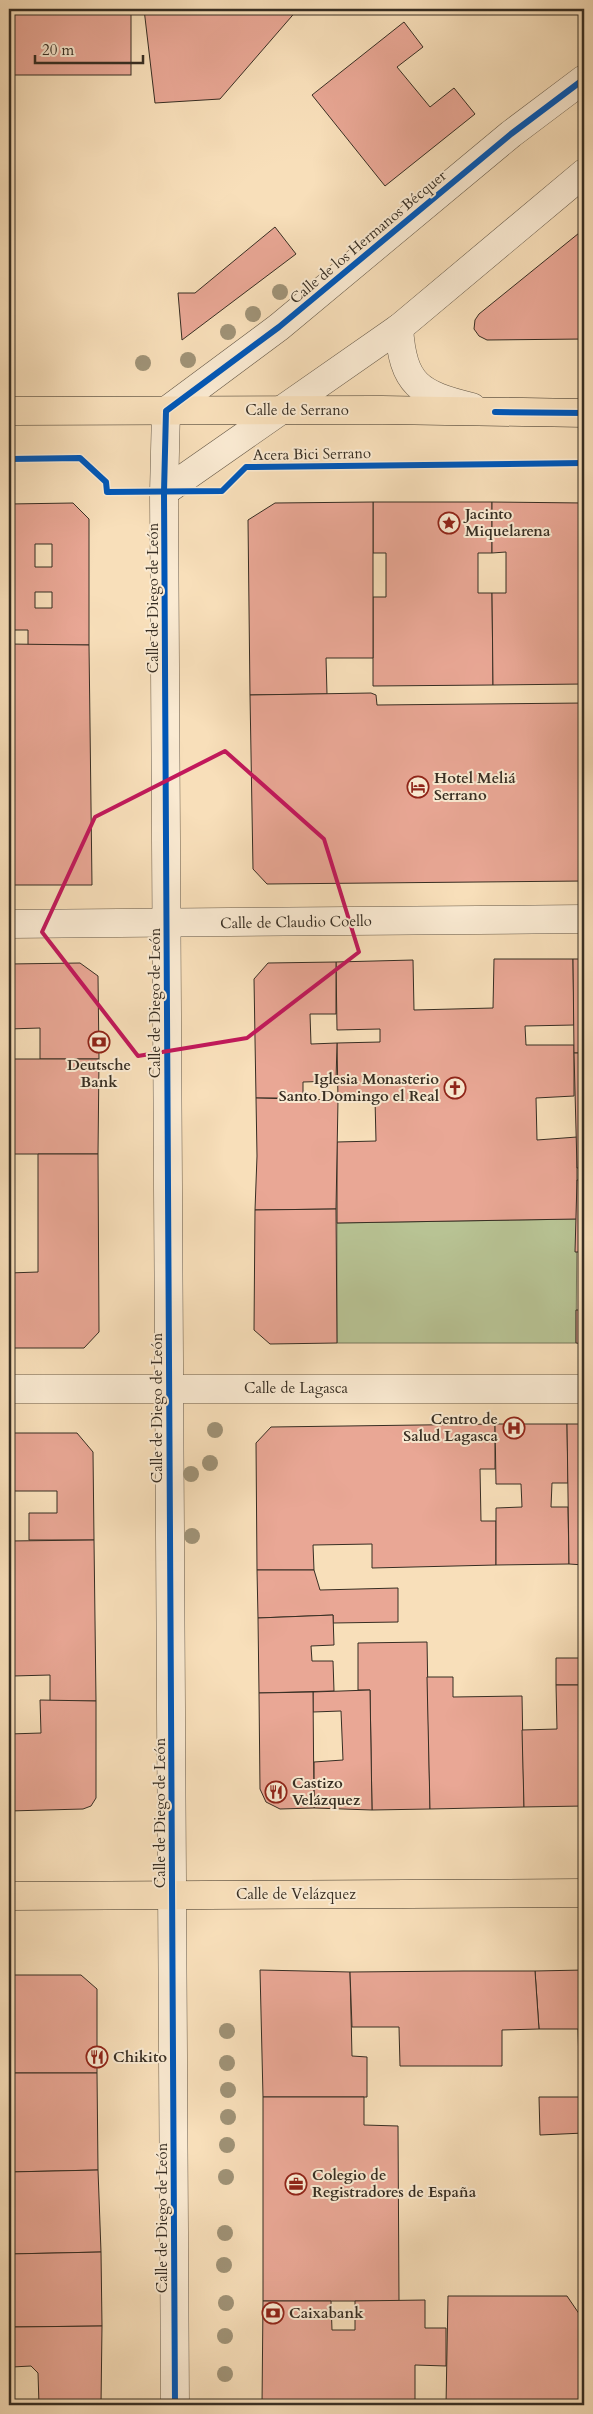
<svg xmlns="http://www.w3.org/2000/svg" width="593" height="2414" viewBox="0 0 593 2414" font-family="Cardo,serif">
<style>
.green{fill:#b8c394;stroke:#78785c}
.building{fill:#e9a795;stroke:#372e23;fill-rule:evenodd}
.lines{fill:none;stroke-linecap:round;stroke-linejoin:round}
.minor-casing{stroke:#675a49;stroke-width:29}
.major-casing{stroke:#372e23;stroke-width:29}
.minor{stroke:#faead2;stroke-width:28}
.major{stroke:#f8dfba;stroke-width:28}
.cycleway-casing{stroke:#faead2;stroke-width:9}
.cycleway{stroke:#0057b8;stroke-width:6}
.tree{fill:#9f9276}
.marked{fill:none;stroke:#c2185b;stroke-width:4;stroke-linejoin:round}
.labels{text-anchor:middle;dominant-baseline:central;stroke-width:4;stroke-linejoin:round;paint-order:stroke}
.street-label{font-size:15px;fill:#372e23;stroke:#faead2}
.poi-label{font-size:15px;font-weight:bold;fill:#372e23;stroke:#faead2;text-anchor:start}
</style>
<rect width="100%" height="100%" fill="#f8dfba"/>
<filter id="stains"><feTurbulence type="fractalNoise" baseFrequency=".004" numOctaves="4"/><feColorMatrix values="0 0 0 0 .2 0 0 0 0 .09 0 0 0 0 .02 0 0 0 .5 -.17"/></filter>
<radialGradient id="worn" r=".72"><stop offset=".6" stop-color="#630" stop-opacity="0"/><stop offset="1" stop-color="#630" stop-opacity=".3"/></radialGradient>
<!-- green -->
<polygon class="green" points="577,1219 576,1343 337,1343 337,1223"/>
<!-- building -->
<g class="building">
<rect x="9" y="9" width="122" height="66"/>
<polygon points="144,9 298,9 220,99 155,103"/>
<polygon points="404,22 423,47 397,67 430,107 454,88 475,114 385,186 312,95"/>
<polygon points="275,227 296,254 182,340 178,293 195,293"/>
<polygon points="584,229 584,339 487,340 479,336 474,329 475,320 479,314"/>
<polygon points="373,502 492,502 492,553 478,553 478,593 492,593 493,685 373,686 373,597 386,597 386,553 373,553"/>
<polygon points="373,502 373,658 326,658 327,694 250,695 248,520 275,503"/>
<polygon points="492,502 584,503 584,684 493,685 492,593 506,593 506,552 492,553"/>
<path d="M 73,503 L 89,519 L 89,645 L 28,645 L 28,630 L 9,630 L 9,595 L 13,595 L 12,587 L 9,587 L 9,570 L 12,569 L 12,561 L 9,561 L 9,504 ZM 35,544 L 52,544 L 52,567 L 35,567 ZM 35,592 L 52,592 L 52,608 L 35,608 Z"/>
<polygon points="9,644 89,645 92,885 9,885"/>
<polygon points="371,693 376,695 377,705 584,703 584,881 267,884 253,869 250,695"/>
<polygon points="494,959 573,959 574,1025 525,1026 526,1045 574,1045 574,1096 536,1098 537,1140 577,1137 577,1219 337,1223 337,1142 376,1141 375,1099 338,1100 337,1043 380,1042 380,1029 337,1030 336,962 413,960 414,1010 493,1008"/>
<polygon points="573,959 584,959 584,1053 574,1053"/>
<polygon points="336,962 336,1014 310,1014 311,1044 337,1043 336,1081 303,1082 303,1098 256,1098 254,979 268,963"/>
<polygon points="80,963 98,976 99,1059 40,1059 40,1028 9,1029 9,964"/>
<polygon points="574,1053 584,1053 584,1167 577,1168"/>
<polygon points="9,1059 99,1059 98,1154 9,1154"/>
<polygon points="256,1098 338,1100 336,1209 255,1210 257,1156"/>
<polygon points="38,1154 98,1154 99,1332 84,1348 9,1348 9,1273 38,1272"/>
<polygon points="577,1180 584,1180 584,1252 575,1252"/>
<polygon points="336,1209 337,1343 270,1344 254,1330 255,1210"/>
<polygon points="576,1310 584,1310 584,1344 576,1343"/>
<polygon points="495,1424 495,1469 480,1469 481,1521 496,1521 496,1565 372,1568 372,1544 313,1545 314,1570 257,1570 256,1443 271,1427"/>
<polygon points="495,1424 567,1424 568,1483 552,1483 551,1507 568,1507 569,1564 496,1565 496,1508 522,1507 521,1484 496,1484"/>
<polygon points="567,1424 584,1424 584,1565 569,1564"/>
<polygon points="9,1433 77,1433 93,1452 94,1540 29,1540 29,1513 57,1513 57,1491 9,1491"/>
<polygon points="94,1540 96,1701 50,1701 50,1675 13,1676 14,1699 9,1700 9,1541"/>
<polygon points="257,1570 314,1570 320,1590 398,1588 398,1622 333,1623 333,1615 258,1618"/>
<polygon points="333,1615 334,1645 311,1646 312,1661 333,1661 334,1691 259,1693 258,1618"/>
<polygon points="427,1642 430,1809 372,1810 370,1690 358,1690 358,1643"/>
<polygon points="556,1658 584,1658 583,1685 556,1685"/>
<polygon points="427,1677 453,1677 453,1697 522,1696 524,1807 430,1809"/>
<polygon points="584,1680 584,1806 524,1807 522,1730 557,1729 556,1685 583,1685"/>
<polygon points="370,1690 372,1810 314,1808 314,1762 343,1760 341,1711 313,1712 313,1692"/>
<polygon points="313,1692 314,1808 280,1809 266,1802 260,1789 259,1693"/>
<polygon points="40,1700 96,1701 96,1798 91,1806 83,1809 9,1811 9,1734 41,1733"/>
<polygon points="260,1970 350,1972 352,2056 367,2057 367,2097 263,2097"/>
<polygon points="584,1970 584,2133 540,2135 539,2097 580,2097 578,2029 539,2029 535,1971"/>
<polygon points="463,1971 535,1971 539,2029 502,2030 502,2066 400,2066 399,2027 352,2027 350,1972"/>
<polygon points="9,1975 81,1975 97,1989 97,2073 9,2073"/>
<polygon points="9,2073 97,2073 98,2170 9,2172"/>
<polygon points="263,2097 364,2097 364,2125 398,2126 399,2301 263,2301"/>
<polygon points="98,2170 101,2252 9,2254 9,2172"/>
<polygon points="101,2252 102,2326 9,2327 9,2254"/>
<polygon points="448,2296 567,2296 584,2321 584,2405 446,2405"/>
<polygon points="425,2300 425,2328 446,2328 446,2366 415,2365 415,2405 262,2405 263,2301 331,2301 332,2330 355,2330 355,2301"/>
<polygon points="102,2326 101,2405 39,2405 38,2373 31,2366 12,2367 14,2327"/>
<polygon points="9,2327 14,2327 12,2367 9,2367"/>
</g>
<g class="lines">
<!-- minor casing -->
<g class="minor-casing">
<g id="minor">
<path d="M 399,328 C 403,385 419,394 472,407"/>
<polyline points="164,492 399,328 584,173"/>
<polyline points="9,924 584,919"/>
<polyline points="9,1389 584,1389"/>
<polyline points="175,2405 164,492 166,411 279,327 511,134 584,79"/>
</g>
</g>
<!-- major casing -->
<g class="major-casing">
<g id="major">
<polyline points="9,411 382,410 584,413"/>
<polyline points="9,1896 584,1893"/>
</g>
</g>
<!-- minor -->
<use href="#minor" class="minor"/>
<!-- major -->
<use href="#major" class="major"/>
<!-- cycleway casing -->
<g class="cycleway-casing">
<g id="cycleway">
<polyline points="495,412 584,413"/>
<polyline points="9,459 80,458 106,482 107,492 222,491 246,467 584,463"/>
<polyline points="175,2405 164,492 166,411 279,327 511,134 584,79"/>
</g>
</g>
<!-- cycleway -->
<use href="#cycleway" class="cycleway"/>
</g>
<!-- trees -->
<g class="tree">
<circle cx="280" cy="292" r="8"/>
<circle cx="253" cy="314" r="8"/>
<circle cx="228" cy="332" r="8"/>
<circle cx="188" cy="360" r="8"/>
<circle cx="143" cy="363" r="8"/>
<circle cx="215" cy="1430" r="8"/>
<circle cx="210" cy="1463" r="8"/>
<circle cx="191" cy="1474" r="8"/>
<circle cx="192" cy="1536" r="8"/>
<circle cx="227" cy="2031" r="8"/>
<circle cx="227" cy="2063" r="8"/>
<circle cx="228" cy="2090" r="8"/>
<circle cx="228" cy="2117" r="8"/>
<circle cx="227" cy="2145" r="8"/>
<circle cx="226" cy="2177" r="8"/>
<circle cx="225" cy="2233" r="8"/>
<circle cx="224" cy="2265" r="8"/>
<circle cx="226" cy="2303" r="8"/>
<circle cx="225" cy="2336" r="8"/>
<circle cx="225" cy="2374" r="8"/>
</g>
<!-- marked area -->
<path class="marked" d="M 225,751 L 324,839 L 359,952 L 247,1038 L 138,1056 L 42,932 L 95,817 Z"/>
<!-- icons -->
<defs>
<g id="sight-ring" transform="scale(1.125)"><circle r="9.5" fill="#faead2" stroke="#8f2418" stroke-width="1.5"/><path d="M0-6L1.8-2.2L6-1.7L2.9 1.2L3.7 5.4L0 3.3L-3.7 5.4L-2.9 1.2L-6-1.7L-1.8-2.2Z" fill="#8f2418"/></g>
<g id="hotel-ring" transform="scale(1.125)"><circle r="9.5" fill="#faead2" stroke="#8f2418" stroke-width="1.5"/><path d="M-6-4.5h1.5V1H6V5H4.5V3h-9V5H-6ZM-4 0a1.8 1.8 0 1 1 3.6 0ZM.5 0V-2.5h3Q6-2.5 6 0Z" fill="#8f2418"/></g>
<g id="bank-ring" transform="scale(1.125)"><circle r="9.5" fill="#faead2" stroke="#8f2418" stroke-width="1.5"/><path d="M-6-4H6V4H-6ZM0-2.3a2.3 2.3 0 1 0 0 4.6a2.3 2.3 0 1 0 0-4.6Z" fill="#8f2418"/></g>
<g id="church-ring" transform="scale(1.125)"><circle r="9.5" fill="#faead2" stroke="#8f2418" stroke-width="1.5"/><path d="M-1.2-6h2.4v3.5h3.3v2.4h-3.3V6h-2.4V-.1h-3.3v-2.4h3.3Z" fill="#8f2418"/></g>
<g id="hospital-ring" transform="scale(1.125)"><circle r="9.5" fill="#faead2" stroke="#8f2418" stroke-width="1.5"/><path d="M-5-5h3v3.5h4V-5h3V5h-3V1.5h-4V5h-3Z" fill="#8f2418"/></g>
<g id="restaurant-ring" transform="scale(1.125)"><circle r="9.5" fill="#faead2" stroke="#8f2418" stroke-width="1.5"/><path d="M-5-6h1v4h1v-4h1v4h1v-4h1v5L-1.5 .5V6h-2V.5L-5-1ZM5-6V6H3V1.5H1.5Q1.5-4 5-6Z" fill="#8f2418"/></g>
<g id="office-ring" transform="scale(1.125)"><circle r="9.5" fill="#faead2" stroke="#8f2418" stroke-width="1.5"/><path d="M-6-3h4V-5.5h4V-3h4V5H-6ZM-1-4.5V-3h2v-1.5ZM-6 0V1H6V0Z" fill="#8f2418"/></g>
</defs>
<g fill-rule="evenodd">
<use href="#sight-ring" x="449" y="523"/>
<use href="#hotel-ring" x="418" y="787"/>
<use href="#bank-ring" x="99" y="1042"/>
<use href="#church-ring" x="455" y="1088"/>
<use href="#hospital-ring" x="514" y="1428"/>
<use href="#restaurant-ring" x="276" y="1792"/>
<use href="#restaurant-ring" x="97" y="2057"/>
<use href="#office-ring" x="296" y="2184"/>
<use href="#bank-ring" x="273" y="2313"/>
</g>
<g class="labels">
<!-- street labels -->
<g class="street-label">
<text transform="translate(368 237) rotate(-40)">Calle de los Hermanos Bécquer</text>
<text x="297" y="410">Calle de Serrano</text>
<text transform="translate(312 454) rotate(-1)">Acera Bici Serrano</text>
<text transform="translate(153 598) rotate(-90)">Calle de Diego de León</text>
<text transform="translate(296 922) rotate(-1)">Calle de Claudio Coello</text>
<text transform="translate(155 1003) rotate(-90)">Calle de Diego de León</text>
<text x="296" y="1388">Calle de Lagasca</text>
<text transform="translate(157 1408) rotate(-90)">Calle de Diego de León</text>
<text transform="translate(160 1813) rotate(-90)">Calle de Diego de León</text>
<text x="296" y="1894">Calle de Velázquez</text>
<text transform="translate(162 2218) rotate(-90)">Calle de Diego de León</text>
</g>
<!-- poi labels -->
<g class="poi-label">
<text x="465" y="514">Jacinto<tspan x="465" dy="17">Miquelarena</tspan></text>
<text x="434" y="778">Hotel Meliá<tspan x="434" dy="17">Serrano</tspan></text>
<text x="99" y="1065" text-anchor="middle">Deutsche<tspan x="99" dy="17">Bank</tspan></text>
<text x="439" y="1079" text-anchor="end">Iglesia Monasterio<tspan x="439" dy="17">Santo Domingo el Real</tspan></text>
<text x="498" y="1419" text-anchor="end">Centro de<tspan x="498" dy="17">Salud Lagasca</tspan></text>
<text x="292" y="1783">Castizo<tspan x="292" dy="17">Velázquez</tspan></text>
<text x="113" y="2057">Chikito</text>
<text x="312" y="2175">Colegio de<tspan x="312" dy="17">Registradores de España</tspan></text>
<text x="289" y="2313">Caixabank</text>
</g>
</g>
<!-- margin -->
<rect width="593" height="2414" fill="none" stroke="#f8dfba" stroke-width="30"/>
<rect x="10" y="10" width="573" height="2394" fill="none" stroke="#372e23" stroke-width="2.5"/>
<rect x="15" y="15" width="563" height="2384" fill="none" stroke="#372e23"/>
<!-- scale -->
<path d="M35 55v8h108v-8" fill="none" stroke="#372e23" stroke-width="2.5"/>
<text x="42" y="55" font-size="15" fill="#372e23" stroke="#faead2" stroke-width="4" paint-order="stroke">20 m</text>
<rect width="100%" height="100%" filter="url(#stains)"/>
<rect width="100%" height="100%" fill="url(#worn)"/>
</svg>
